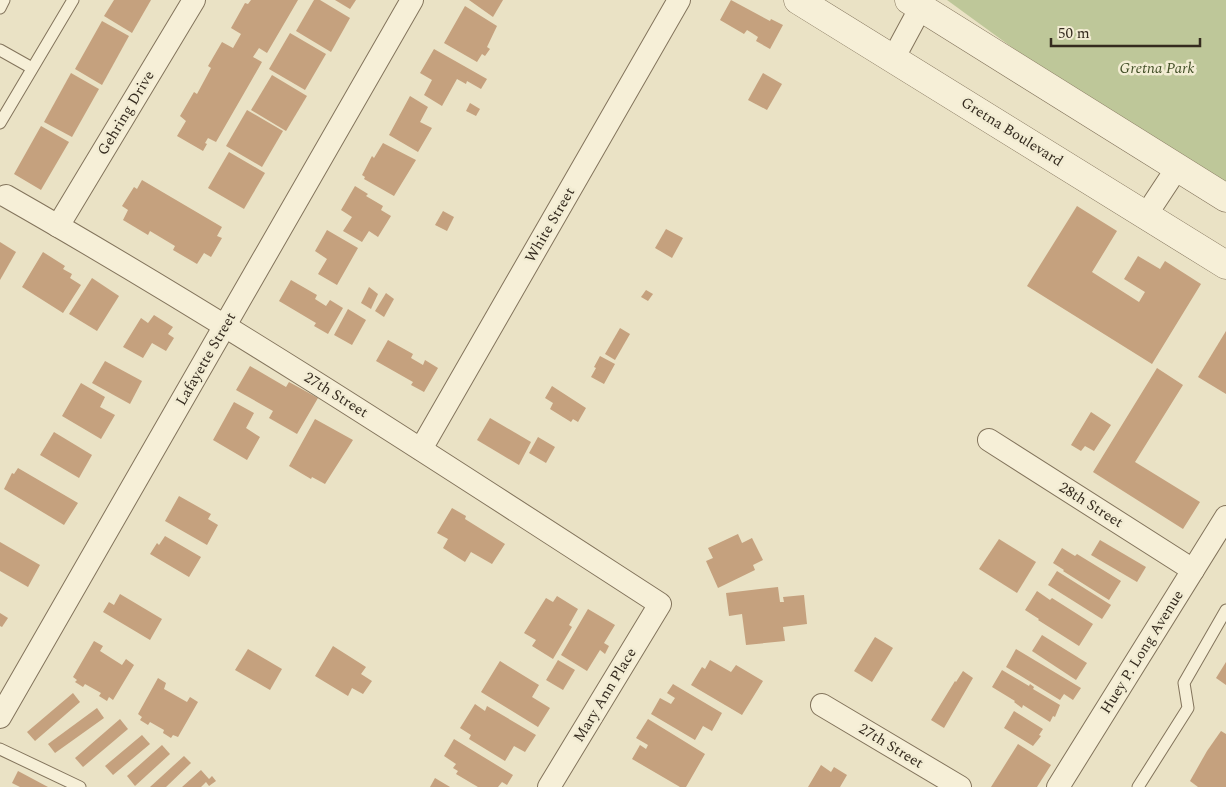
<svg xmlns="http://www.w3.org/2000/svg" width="1226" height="787" viewBox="0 0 1226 787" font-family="Spectral,serif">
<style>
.green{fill:#bec799}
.building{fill:#c5a17e}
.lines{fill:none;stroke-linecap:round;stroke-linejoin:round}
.service-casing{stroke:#83745c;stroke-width:13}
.minor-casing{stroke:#83745c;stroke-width:24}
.tertiary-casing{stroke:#83745c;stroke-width:29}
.service{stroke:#f6efd7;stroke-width:11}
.minor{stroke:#f6efd7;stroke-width:22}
.tertiary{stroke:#f6efd7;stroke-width:28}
.labels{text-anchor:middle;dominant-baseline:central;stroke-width:5;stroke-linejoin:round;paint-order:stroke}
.park-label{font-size:15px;font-style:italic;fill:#424f27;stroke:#f2ecd3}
.street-label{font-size:15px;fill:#352b1f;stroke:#f2ecd3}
</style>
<rect width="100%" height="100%" fill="#eae2c5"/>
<!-- green -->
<polygon class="green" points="947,0 1226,0 1226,198 1177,168"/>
<!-- building -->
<g class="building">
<polygon points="114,0 151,0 132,33 104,16"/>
<polygon points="251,0 298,0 267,53 259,48 253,57 262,62 216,142 208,138 205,143 207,144 203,151 177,136 186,121 180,116 194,92 197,94 211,68 208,66 222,42 233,48 241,34 231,28 245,3 248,4"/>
<polygon points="314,0 320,0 350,18 331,52 296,31"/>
<polygon points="335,0 356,0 350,9"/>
<polygon points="469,0 503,0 493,17"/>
<polygon points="731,0 770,21 771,19 783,25 770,49 756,41 758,37 752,33 747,30 744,34 720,20"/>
<polygon points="465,6 497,26 487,47 490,49 485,56 482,54 477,62 444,43"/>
<polygon points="102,21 129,36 102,85 75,69"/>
<polygon points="290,33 326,54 305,90 269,69"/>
<polygon points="434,49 487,79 481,89 467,81 466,84 457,79 442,106 424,95 432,80 420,73"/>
<polygon points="71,73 99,89 72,137 44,122"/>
<polygon points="763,73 782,84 767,110 748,100"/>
<polygon points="272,75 307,96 286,131 251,110"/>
<polygon points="410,96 428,107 420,122 432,128 418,152 389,135"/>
<polygon points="470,103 480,109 476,116 466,111"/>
<polygon points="247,110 283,131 262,167 226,146"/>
<polygon points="41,126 69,142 41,190 14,174"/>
<polygon points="383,143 416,160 394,196 364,179 365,177 362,175 372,156 374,158"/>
<polygon points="229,152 265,173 244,209 208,188"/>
<polygon points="142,180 222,227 217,236 222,238 211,257 204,253 197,264 173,250 175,246 150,231 148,235 123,220 128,210 122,206 134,187 137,189"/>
<polygon points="355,186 368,194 366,196 383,206 381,210 391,216 378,237 369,231 362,242 343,231 352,217 341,210"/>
<polygon points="1077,206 1117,231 1092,272 1139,302 1145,292 1124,279 1138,256 1160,269 1165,261 1201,284 1152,364 1027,286"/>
<polygon points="443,211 454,217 447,231 435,225"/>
<polygon points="666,229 683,238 672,258 655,248"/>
<polygon points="327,230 358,248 337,285 318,274 327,259 315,251"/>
<polygon points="0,242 16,252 0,280"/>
<polygon points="43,252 65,266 63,269 72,274 70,278 81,285 63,313 22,287"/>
<polygon points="92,278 119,296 97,331 69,314"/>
<polygon points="291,280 317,295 315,299 326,306 330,300 343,308 328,334 314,326 316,323 279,301"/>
<polygon points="369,287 378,294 371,309 361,303"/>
<polygon points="646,290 653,294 648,301 641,297"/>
<polygon points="386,293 394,299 384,317 375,311"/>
<polygon points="348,309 366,320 352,345 334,335"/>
<polygon points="154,315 173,327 168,334 174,338 166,351 152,343 143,358 123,347 141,318 148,323"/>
<polygon points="620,328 630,334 615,360 605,354"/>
<polygon points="1226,331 1226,394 1198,377"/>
<polygon points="388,340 413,354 411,358 423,365 425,360 438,368 424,392 411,385 413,382 376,361"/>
<polygon points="600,356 615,364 604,384 591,377 596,368 594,367"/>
<polygon points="105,361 142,381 130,404 92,383"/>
<polygon points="250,366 286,387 289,382 318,398 297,434 269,418 273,411 236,390"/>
<polygon points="1157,368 1183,385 1135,462 1200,502 1183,529 1093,472"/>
<polygon points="81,383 105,397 100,407 115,415 101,439 62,416"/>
<polygon points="552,386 586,408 578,422 573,419 571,422 550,409 553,403 545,398"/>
<polygon points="234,402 254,413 246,428 260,437 247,460 213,440"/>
<polygon points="1091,412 1111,425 1094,451 1085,446 1081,451 1071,445"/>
<polygon points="490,418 531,442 519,465 477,440"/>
<polygon points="315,419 353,440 325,484 312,477 311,479 289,466"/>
<polygon points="54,432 92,455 79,478 40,455"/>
<polygon points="538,437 555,447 546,463 529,453"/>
<polygon points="18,468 78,503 64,525 4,489 12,473 14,474"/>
<polygon points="179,496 211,514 208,519 218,525 207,545 165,521"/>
<polygon points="452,508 466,516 465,519 505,544 492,564 471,552 465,562 443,548 448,539 437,533"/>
<polygon points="738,534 742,543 752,538 763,560 753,565 755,570 718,588 706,561 713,558 708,548"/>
<polygon points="165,536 201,557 189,577 150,554 157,543 159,545"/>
<polygon points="999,539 1036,562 1017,593 979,569"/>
<polygon points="1100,540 1146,567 1137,582 1091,555"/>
<polygon points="0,542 40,565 28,587 0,571"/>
<polygon points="1062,548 1075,556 1077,554 1121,581 1109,600 1063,571 1064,570 1053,563"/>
<polygon points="1057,571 1111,605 1102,619 1048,585"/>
<polygon points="778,587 780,602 784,602 783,597 804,595 807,624 783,627 785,641 746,645 742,614 729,616 726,593"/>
<polygon points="1037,591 1050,600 1052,598 1093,624 1079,646 1038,620 1039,619 1025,610"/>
<polygon points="120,594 162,619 150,640 103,612 109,602 114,605"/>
<polygon points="557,596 578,609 569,625 572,627 553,659 532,646 536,640 524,633 546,598 553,602"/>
<polygon points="588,609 615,625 604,643 609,646 605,654 600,650 587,671 561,655"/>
<polygon points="0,613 8,618 2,627 0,626"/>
<polygon points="1042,635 1087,663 1076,680 1032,651"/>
<polygon points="875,637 893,648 872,682 854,671"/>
<polygon points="94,641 103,646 100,651 122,665 126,659 134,665 113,700 109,697 107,701 99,696 101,693 85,684 83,687 75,682 77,680 73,677"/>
<polygon points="333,646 366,667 361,674 372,681 363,694 352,688 348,696 315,676"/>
<polygon points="248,649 282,669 270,690 235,670"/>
<polygon points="1016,649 1081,688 1073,700 1064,694 1060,700 1006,667"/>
<polygon points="558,660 575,670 563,690 546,680"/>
<polygon points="710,660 731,672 736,665 763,681 742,715 691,685 702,667 705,669"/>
<polygon points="500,661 539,685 532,697 550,708 538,727 481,692"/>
<polygon points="1226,662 1226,685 1216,678"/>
<polygon points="1002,670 1029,686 1030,684 1034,687 1033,689 1060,705 1055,717 1053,716 1050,722 1023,705 1022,708 1014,702 1015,701 992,687"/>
<polygon points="963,671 973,678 944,728 931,720 955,681 956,682"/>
<polygon points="158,678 166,683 164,689 187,702 190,697 198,702 178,737 173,735 171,738 163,733 164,730 150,722 148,725 140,720 142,717 138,714"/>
<polygon points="673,684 722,713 712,731 703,726 695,740 651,714 660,698 671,704 675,698 667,693"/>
<polygon points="73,693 80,702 35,741 27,732"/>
<polygon points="475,704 485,711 487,706 536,735 525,752 514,746 505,761 469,739 471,735 460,728"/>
<polygon points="97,708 104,718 55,753 48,744"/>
<polygon points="1014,711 1043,729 1039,735 1041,736 1033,746 1004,728"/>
<polygon points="120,719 128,729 83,767 75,758"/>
<polygon points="648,719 705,754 686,787 680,787 632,759 640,745 646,749 648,745 636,738"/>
<polygon points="1221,731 1226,734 1226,787 1198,787 1190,781 1207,751"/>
<polygon points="142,735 150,744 113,775 105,766"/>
<polygon points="454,739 513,775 507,785 502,782 498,787 478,787 456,774 458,771 453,768 456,764 444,756"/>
<polygon points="1018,744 1051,765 1037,787 991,787"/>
<polygon points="162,745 170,754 135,786 127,776"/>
<polygon points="184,756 191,763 166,787 150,787"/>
<polygon points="821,765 831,772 834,767 847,775 840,787 808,787"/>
<polygon points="201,770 209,779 212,776 216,781 209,786 206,782 201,787 182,787"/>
<polygon points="18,771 48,787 20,787 12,783"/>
<polygon points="435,778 450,787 430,787"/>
</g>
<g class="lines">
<!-- service casing -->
<g class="service-casing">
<g id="service">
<polyline points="0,8 4,0"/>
<polyline points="0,50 32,68"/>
<polyline points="0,123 73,0"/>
<polyline points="0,749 80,787"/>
<polyline points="1138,787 1188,708 1184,683 1226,610"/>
</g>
</g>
<!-- minor casing -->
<g class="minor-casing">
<g id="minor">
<polyline points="893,59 921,7"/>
<path d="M 6,196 C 229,323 444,464 660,604 L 549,787"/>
<polyline points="1146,215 1177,168"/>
<polyline points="58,226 194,0"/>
<polyline points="989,440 1193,570"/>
<polyline points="421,449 679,0"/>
<polyline points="822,705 960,787"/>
<polyline points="0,717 412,0"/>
<polyline points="1058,787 1226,517"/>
</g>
</g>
<!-- tertiary casing -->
<g class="tertiary-casing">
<g id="tertiary">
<polyline points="798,0 1226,265"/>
<polyline points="909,0 1226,198"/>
</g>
</g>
<!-- service -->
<use href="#service" class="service"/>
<!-- minor -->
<use href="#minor" class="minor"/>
<!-- tertiary -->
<use href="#tertiary" class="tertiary"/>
</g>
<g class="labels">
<!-- park labels -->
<g class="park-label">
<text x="1157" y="68">Gretna Park</text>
</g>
<!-- street labels -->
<g class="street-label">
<text transform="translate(126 113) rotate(-59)">Gehring Drive</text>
<text transform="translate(1012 132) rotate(32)">Gretna Boulevard</text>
<text transform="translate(550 225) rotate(-60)">White Street</text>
<text transform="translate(206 359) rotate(-60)">Lafayette Street</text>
<text transform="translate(336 395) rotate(32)">27th Street</text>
<text transform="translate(1091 505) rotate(32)">28th Street</text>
<text transform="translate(1142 652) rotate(-58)">Huey P. Long Avenue</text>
<text transform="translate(605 695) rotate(-59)">Mary Ann Place</text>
<text transform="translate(891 746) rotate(31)">27th Street</text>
</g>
</g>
<!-- scale -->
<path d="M1051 38v8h149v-8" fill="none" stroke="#352b1f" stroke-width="2.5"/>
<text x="1058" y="38" font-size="15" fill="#352b1f" stroke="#f2ecd3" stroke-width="4" paint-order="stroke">50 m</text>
</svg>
